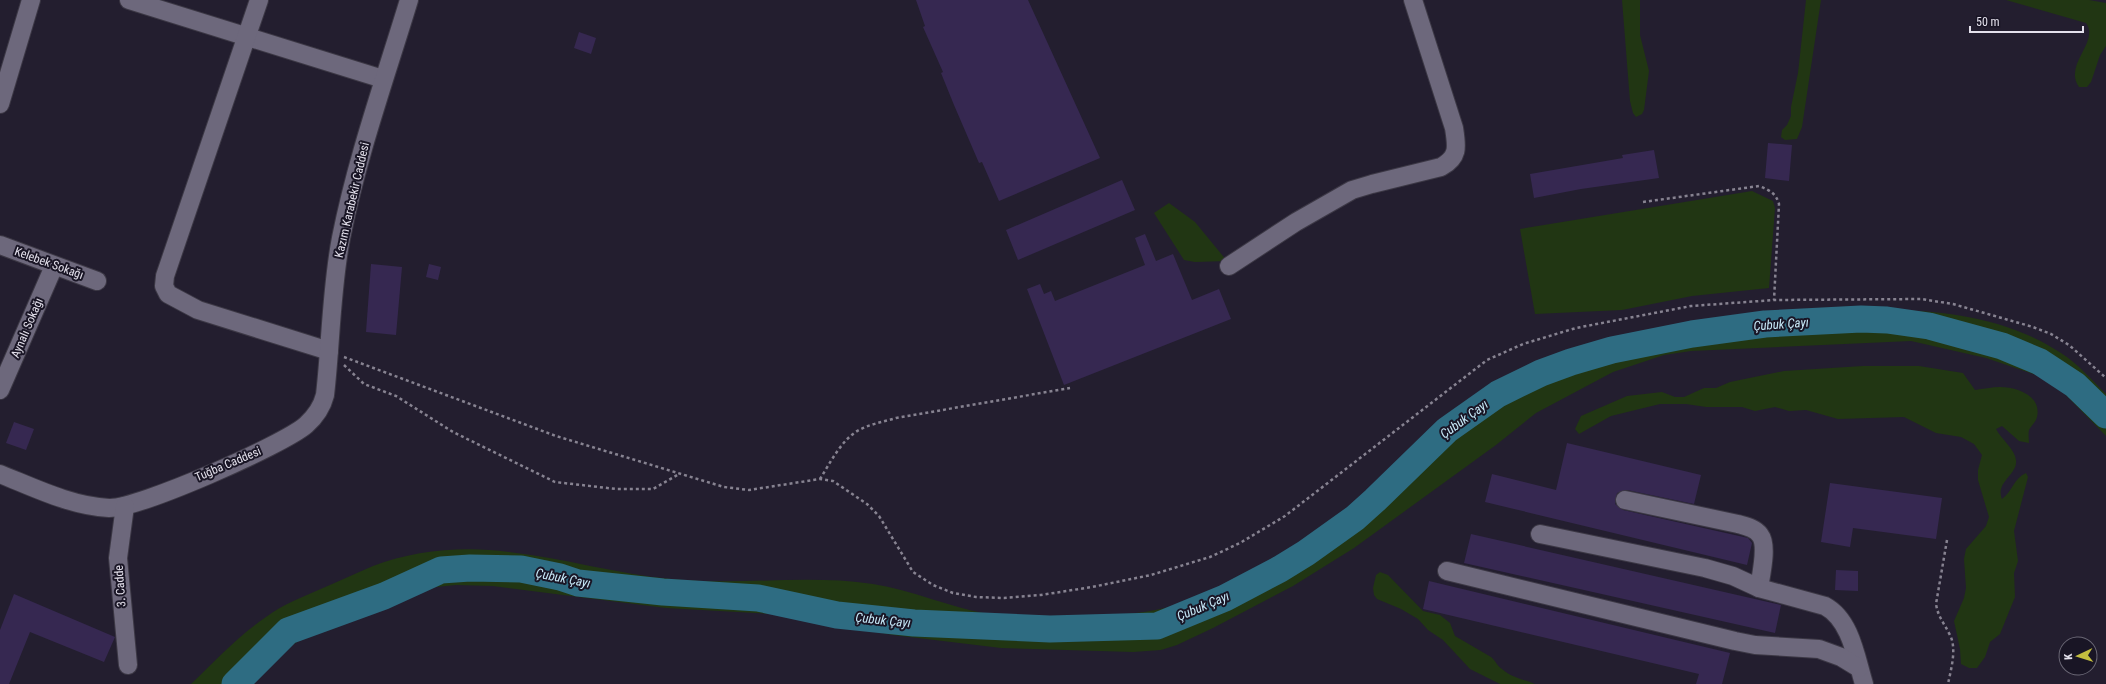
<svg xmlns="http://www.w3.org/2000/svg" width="2106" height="684" viewBox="0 0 2106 684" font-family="'Roboto Condensed',sans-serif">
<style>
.green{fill:#213613}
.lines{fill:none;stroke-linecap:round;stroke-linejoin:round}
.river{stroke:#2e6c82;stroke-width:27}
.building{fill:#362851}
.minor-casing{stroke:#3c3845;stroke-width:20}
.path{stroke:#878391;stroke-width:2.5;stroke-dasharray:3 3;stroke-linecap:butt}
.minor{stroke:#6d687c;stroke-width:18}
.labels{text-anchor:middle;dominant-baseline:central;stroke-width:4;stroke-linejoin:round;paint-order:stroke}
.street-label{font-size:12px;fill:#e4e1ec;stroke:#191525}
.water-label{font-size:13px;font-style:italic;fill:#c7e9f8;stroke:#191525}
</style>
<rect width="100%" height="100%" fill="#231e2f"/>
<!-- green -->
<g class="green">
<polygon points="1622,0 1640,0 1640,35 1649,71 1644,110 1642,114 1636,117 1633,113 1630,101"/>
<polygon points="1806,0 1821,0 1802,127 1797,139 1785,140 1781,137 1782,130 1787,125 1791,116 1791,107 1798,73"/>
<path d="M 2006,0 L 2089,0 L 2106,3 L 2106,46 L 2100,55 L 2091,82 L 2087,87 L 2079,87 C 2063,64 2100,42 2086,23 Z"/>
<polygon points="1752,191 1773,201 1775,208 1769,288 1692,296 1622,310 1535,314 1520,229"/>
<polygon points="1169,203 1195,222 1227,261 1195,262 1184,260 1154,213"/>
<path d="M 1885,310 C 1945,310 2010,319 2061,353 C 2078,364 2092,380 2106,394 L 2106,436 L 2061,390 L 2042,377 L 1986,358 L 1911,341 L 1691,351 L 1664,355 L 1613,372 L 1536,413 L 1496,445 L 1354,548 L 1293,586 L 1213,628 L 1177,645 L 1161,650 L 1133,652 L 1001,648 L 893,635 L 789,615 L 666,608 L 493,586 L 456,585 L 426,588 L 398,595 L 348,616 L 300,640 L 277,655 L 247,684 L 191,684 C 215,661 238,636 266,617 C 283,604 303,597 323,588 C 340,581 356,573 373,566 C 415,550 464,546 509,552 C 563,558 617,574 671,579 C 738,586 807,574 873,584 C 912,590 949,607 988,614 C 1031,621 1083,618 1126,614 C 1237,605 1328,528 1408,456 C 1435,432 1461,405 1492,385 C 1516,371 1543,364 1569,356 C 1592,349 1615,341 1639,335 C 1720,317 1803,313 1885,310 Z"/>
<path d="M 1863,366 L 1919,366 L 1963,373 L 1975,390 C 1983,389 1992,387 2000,387 C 2017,387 2042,396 2037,417 C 2036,422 2031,426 2029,430 C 2028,434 2029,439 2029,443 L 2019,441 L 2002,426 L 1996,429 C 2001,439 2015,449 2016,460 C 2018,475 1995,482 2002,499 C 2012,492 2014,478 2026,473 L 2028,477 L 2014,531 L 2018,561 L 2014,573 L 2015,597 L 2000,634 L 1990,642 L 1985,657 L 1977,668 L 1969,668 L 1961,664 L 1960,649 L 1954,621 L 1964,598 L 1966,588 L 1964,559 L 1966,549 L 1986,526 L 1989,517 L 1978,480 L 1978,470 L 1982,455 L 1974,444 L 1961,437 L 1936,433 L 1904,417 L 1838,419 L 1806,410 L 1789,411 L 1775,407 L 1755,411 L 1742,407 L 1706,407 L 1686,404 L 1660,404 L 1611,416 L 1579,434 L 1575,429 L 1581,416 L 1627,396 L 1662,392 L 1675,397 L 1684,397 L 1704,388 L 1716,388 L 1730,382 L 1784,371 Z"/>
<path d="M 1380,572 L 1388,575 L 1423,611 L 1440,615 L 1450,623 L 1455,636 L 1491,657 C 1496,661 1497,666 1502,669 C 1512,678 1523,679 1535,684 L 1500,684 L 1470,669 L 1443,640 L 1428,630 L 1418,619 L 1401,609 L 1377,599 L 1374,595 L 1373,588 L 1376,575 Z"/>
</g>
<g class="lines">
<!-- river -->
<polyline class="river" points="235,684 288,631 384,596 441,570 470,568 521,569 560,577 578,583 663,592 758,598 837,615 914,623 1050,629 1157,626 1225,598 1280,569 1306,553 1355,518 1375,500 1447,430 1498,394 1541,373 1571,362 1612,350 1692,334 1765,324 1861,319 1887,320 1929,326 2002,346 2040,362 2075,385 2106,415"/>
</g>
<!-- building -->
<g class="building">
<polygon points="916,0 1028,0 1100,158 999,201 982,162 979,163 954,105 941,73 943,72 923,27 925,26"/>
<polygon points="579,32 596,38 591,54 574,48"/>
<polygon points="1768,143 1792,145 1789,181 1765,178"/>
<polygon points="1654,150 1659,178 1581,189 1534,198 1530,174 1623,158 1622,155"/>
<polygon points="1122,180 1135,210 1018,260 1006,230"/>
<polygon points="1145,234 1156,261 1173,254 1192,300 1219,289 1231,319 1064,385 1027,289 1040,284 1044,294 1051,291 1055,301 1145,265 1135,238"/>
<polygon points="371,264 402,267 396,335 366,332"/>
<polygon points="429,264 441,267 438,280 426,277"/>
<polygon points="14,422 34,429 26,450 6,443"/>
<polygon points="1567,443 1701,475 1694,504 1627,490 1617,493 1615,504 1623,510 1748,538 1752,543 1747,565 1485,502 1492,474 1556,490"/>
<polygon points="1830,483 1942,498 1936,539 1853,528 1850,547 1821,542"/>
<polygon points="1471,534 1781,605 1775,633 1464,563"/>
<polygon points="1836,570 1858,571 1858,591 1835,590"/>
<polygon points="1429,581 1730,653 1722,684 1696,684 1699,674 1423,609"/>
<polygon points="14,594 115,637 104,662 30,632 9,684 0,684 0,630"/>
</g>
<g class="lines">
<!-- minor casing -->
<g class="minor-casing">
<g id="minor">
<polyline points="129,0 383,79"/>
<polyline points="259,0 165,276 164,286 168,294 198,310 329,351"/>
<polyline points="0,104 31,0"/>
<polyline points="0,245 97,281"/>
<path d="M 1229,266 L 1296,222 L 1352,190 L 1372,184 L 1441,167 C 1459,157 1457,147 1454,128 L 1413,0"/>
<polyline points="0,390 54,266"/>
<path d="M 0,474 C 35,488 71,506 109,508 C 138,509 283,445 306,425 C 316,416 322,407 325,395 C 331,343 331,290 341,238 C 357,157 385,79 409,0"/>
<path d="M 1625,500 L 1738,524 C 1745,526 1755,528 1760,535 C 1768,545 1761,575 1759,588"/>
<polyline points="125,506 118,558 128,665"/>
<path d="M 1540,534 L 1705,568 L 1733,576 L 1759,588 L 1825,606 C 1851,620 1856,658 1864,684"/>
<polyline points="1447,571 1735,641 1755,645 1819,649 1841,657 1859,668"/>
</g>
</g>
<!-- path -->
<g class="path">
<path d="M 1643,202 L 1759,186 C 1769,190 1776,193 1779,204 L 1774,300"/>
<polyline points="344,357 556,436 724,487 749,490 820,479 833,481 867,504 879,516 913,572 933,585 953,593 976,597 1004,598 1041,595 1092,587 1151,575 1210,557 1240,543 1285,516 1487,360 1523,344 1576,328 1691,306 1774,300 1921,299 1953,304 2033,327 2051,334 2069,345 2106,378"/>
<polyline points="344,365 364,384 396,396 453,432 555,482 616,489 653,489 679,474"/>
<path d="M 820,479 C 830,463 842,439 859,430 C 870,424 883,422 896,418 L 1070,388"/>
<path d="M 1947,540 L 1936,604 C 1938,617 1944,623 1950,635 C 1957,649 1951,669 1948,684"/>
</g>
<!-- minor -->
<use href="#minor" class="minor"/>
</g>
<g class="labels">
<!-- street labels -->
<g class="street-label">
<text transform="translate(352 200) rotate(-77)">Kazım Karabekir Caddesi</text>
<text transform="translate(49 263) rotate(20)">Kelebek Sokağı</text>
<text transform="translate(27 328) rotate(-67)">Aynalı Sokağı</text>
<text transform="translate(228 464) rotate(-23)">Tuğba Caddesi</text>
<text transform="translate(120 586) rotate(-94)">3. Cadde</text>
</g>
<!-- water labels -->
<g class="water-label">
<text transform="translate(1781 324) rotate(-4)">Çubuk Çayı</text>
<text transform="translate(1464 419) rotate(-36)">Çubuk Çayı</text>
<text transform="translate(563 578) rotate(11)">Çubuk Çayı</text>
<text transform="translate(1203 606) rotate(-23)">Çubuk Çayı</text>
<text transform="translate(883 620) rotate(6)">Çubuk Çayı</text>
</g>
</g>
<!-- north arrow -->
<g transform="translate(2078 656) rotate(266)"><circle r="19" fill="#191525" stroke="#6a6775"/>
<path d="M0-3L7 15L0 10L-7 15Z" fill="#c3bd3f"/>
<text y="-6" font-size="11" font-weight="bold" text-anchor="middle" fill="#e4e1ec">K</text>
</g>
<!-- scale -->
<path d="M1970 26v6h113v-6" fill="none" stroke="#e4e1ec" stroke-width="2"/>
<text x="1976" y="26" font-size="12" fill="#e4e1ec" stroke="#191525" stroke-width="3" paint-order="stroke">50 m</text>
</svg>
